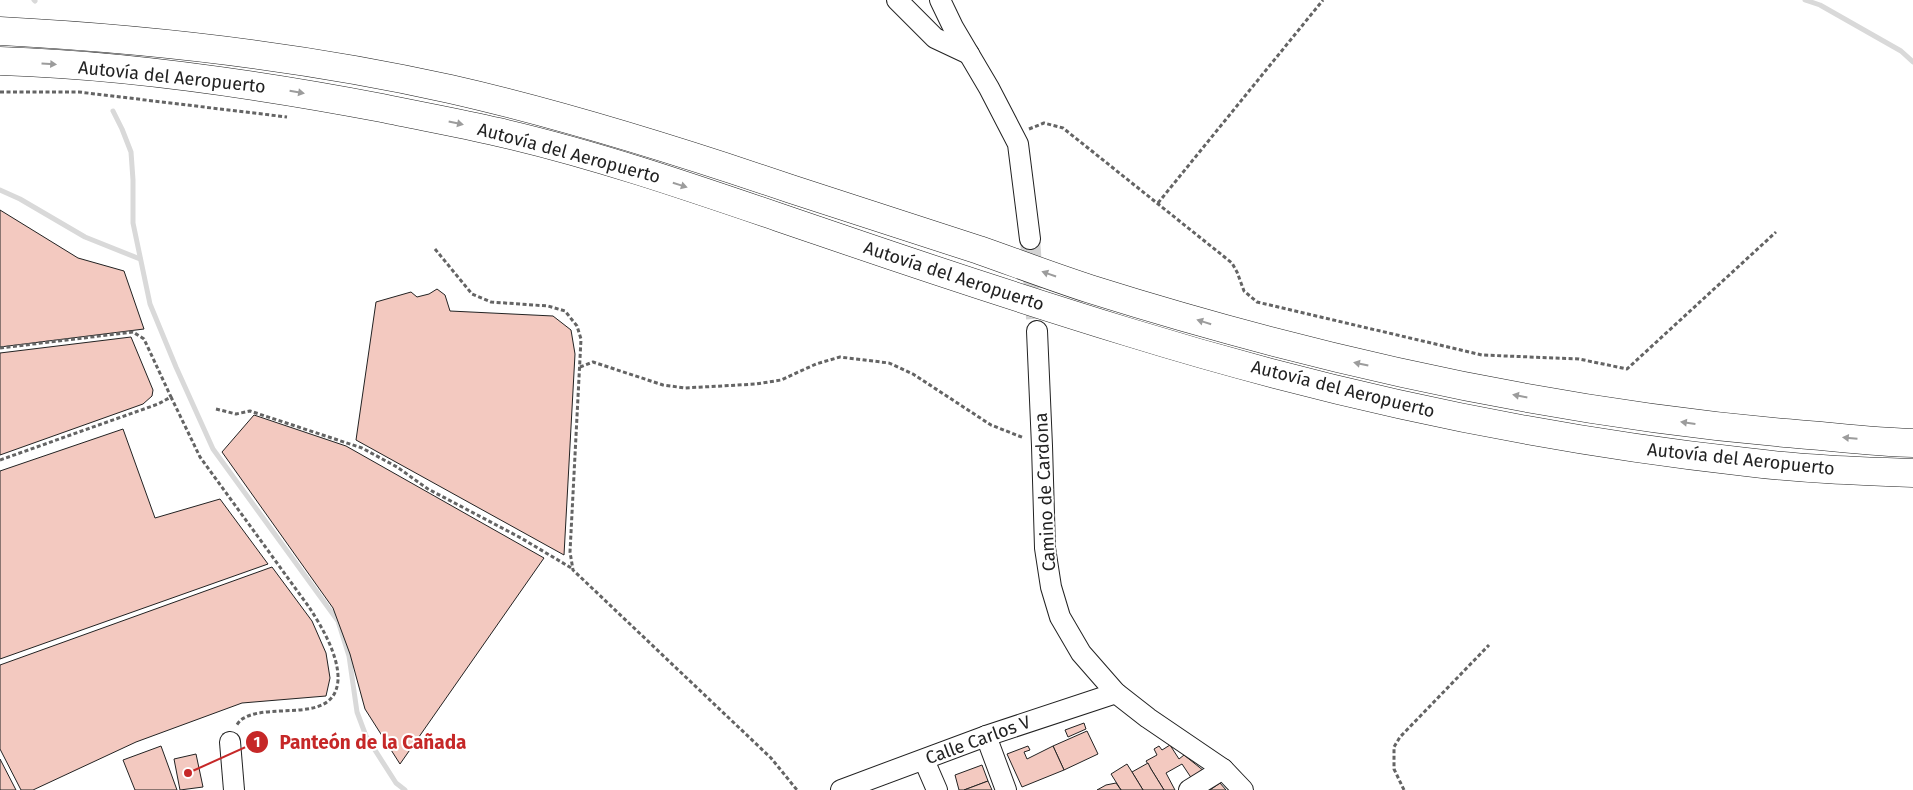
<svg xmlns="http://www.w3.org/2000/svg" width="1913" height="790" viewBox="0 0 1913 790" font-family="'Fira Sans',sans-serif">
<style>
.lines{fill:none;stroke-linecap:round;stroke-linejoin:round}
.stream{stroke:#d9d9d9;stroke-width:5}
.building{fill:#f3c9c0;stroke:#222}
.minor-tunnel{stroke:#d3d3d3;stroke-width:20;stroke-dasharray:20 10;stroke-linecap:butt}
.minor-casing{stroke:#222;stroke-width:22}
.highway-casing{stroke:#222;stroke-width:29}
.path{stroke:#646464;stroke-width:3;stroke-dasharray:4 2.5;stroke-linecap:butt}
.minor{stroke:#fff;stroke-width:20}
.highway{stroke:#fff;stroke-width:28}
.oneway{fill:#9c9c9c}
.labels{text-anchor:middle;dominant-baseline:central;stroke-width:4;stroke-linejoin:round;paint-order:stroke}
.street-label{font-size:18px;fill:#222;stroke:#fff}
.leader{fill:none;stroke:#c62828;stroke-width:2}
.callout-dot{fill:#c62828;stroke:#fff;stroke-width:2}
.mark-label{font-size:15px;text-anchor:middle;font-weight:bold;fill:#fff}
.callout-label{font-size:19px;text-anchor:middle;font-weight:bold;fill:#c62828;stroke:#fff;stroke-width:4;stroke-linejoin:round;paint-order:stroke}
</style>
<rect width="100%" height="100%" fill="#fff"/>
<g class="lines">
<!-- stream -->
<g class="stream">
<polyline points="34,0 35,1"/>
<polyline points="1805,0 1820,5 1901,51 1913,62"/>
<polyline points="113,111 122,129 131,152 133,180 133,223 150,304 176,367 213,449 338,621 349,656 357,712 366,736 396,783 405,790"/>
<polyline points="0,190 20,199 85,237 140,259"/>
</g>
</g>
<!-- building -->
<g class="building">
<polygon points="0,210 78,258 124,271 144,329 0,347"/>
<polygon points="437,289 445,295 450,311 553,316 571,330 575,354 564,555 356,440 376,302 411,292 417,297 429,294"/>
<polygon points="131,337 153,390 152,396 143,404 0,455 0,353"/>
<polygon points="254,415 346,446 544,558 400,764 365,709 350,654 333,608 222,452"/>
<polygon points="123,429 155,518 220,499 268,564 0,659 0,471"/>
<polygon points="272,567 312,621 326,653 330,678 326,696 242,703 136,742 33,790 21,790 0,749 0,665"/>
<polygon points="1084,723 1086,729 1068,737 1065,730"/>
<polygon points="1087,731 1098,754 1064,770 1053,746"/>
<polygon points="1170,745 1179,759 1184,755 1204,771 1192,779 1182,764 1166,773 1175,790 1164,790 1146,761 1157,755 1154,749 1159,746 1162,750"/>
<polygon points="161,746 177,790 135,790 123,760"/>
<polygon points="1028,746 1030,750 1024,752 1027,759 1053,746 1064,770 1022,787 1007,754"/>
<polygon points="196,754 203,787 180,790 174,759"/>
<polygon points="0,759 16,790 0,790"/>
<polygon points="1148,763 1151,769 1164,790 1143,790 1132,772"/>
<polygon points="1127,764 1132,772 1143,790 1121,790 1111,774"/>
<polygon points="982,765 988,781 964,790 959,790 955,775"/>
<polygon points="988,781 992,790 964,790"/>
<polygon points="1116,783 1121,790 1097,790 1106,785"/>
<polygon points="1220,783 1226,790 1210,790"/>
</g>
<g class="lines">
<!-- minor-tunnel -->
<polyline class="minor-tunnel" points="1030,239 1037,331"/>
<!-- minor casing -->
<g class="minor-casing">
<g id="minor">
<polyline points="897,0 935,38 969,54"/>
<polyline points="940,0 953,27 989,88 1018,144 1030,239"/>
<polyline points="1037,331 1042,446 1045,548 1051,587 1060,617 1081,653 1116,693 1148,718 1223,769 1243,790"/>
<polyline points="986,736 1006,790"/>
<polyline points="230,742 234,790"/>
<polyline points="924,760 937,790"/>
<polyline points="841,790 986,736 1116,693"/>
<polyline points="1189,790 1223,769"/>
</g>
</g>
<!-- highway casing -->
<g class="highway-casing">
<g id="highway">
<path d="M 0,31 C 151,39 302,56 450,89 C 565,115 679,151 791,189 C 853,209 916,229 979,250 C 1016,263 1053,277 1090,289 C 1316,360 1549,412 1785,433 C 1828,436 1870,442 1913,443"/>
<path d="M 0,61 C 128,65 256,84 382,108 C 420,116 459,123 498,132 C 607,157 713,195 819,231 C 921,266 1024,300 1128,332 C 1329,394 1536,439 1746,462 C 1801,469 1857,471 1913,473"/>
</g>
</g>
<!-- path -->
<g class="path">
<polyline points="0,92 79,92 287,117"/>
<polyline points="1029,129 1044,123 1063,128 1232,263 1237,272 1244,291 1257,302 1482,355 1579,359 1627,369 1776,232"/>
<polyline points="1158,203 1323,0"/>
<polyline points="435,249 472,294 491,302 548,306 565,311 577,326 581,339 570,552 573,570 771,758 797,790"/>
<polyline points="0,348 133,332 144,339 171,397"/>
<polyline points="580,367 593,362 663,385 685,388 756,384 781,380 816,364 840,357 889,363 913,374 991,425 1024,438"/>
<polyline points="216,409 236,414 250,411 362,448 397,467 428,489 521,538 573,569"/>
<path d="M 0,460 L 158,404 L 171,397 L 200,457 L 309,607 C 322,627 339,656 338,680 C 335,725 272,702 244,718 C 241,719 238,723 236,726"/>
<polyline points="1404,790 1394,769 1394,747 1400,737 1489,645"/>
</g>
<!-- minor -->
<use href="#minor" class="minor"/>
<!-- highway -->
<use href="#highway" class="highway"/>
</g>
<!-- one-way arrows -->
<defs><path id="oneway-solid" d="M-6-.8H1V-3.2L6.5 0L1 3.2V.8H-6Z" transform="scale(1.25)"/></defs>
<g class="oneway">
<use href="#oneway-solid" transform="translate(49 64) rotate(4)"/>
<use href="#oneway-solid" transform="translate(297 92) rotate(10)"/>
<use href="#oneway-solid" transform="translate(456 123) rotate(12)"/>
<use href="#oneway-solid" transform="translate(680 185) rotate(17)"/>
<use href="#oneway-solid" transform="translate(1049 274) rotate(-161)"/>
<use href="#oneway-solid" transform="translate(1204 322) rotate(-163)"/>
<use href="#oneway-solid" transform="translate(1361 364) rotate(-168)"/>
<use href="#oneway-solid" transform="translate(1520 396) rotate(-169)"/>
<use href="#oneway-solid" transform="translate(1688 423) rotate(-172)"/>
<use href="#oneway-solid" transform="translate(1850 438) rotate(-175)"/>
</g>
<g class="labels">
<!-- street labels -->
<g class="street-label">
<text transform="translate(172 77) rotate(6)">Autovía del Aeropuerto</text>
<text transform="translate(569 153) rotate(15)">Autovía del Aeropuerto</text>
<text transform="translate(954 276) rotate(18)">Autovía del Aeropuerto</text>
<text transform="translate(1343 389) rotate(14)">Autovía del Aeropuerto</text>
<text transform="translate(1741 459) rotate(6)">Autovía del Aeropuerto</text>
<text transform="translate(1045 492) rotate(-93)">Camino de Cardona</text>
<text transform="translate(978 740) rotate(-20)">Calle Carlos V</text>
</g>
</g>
<!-- callouts -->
<path class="leader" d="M188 773L257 742"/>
<g class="callout-dot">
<circle cx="188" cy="773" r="5"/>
<circle cx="257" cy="742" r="12"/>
</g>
<g class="mark-label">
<text x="257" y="747">1</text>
</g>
<g class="callout-label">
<text x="373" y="749">Panteón de la Cañada</text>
</g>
</svg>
